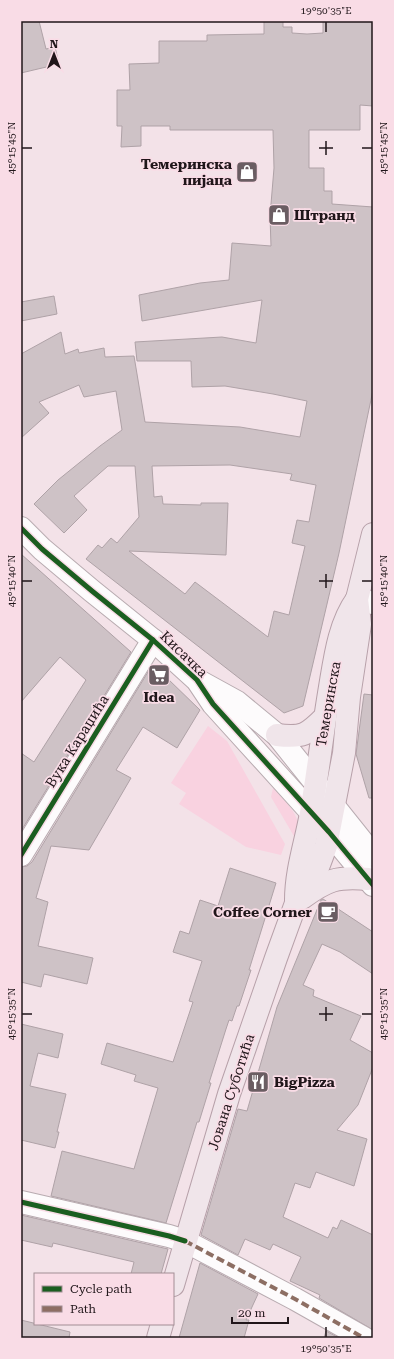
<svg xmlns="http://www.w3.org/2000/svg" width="394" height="1359" viewBox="0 0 394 1359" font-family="'Roboto Serif',serif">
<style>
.green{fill:#f9d2e0}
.building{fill:#cec2c6;stroke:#afa2a7;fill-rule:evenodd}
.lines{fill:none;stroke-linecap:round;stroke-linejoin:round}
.minor-casing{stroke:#b8abb0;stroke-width:24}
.major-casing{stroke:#b7a0a9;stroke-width:24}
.minor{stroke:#fdfbfc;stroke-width:22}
.major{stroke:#f0e5ea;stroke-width:22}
.quiet{stroke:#8d6e63;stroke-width:4;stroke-dasharray:8 4;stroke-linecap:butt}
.cycleway-casing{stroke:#f9dce6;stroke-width:8}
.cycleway{stroke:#1b5e20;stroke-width:5}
.ticks{fill:none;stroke:#20161a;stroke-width:1.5}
.labels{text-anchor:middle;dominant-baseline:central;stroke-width:3.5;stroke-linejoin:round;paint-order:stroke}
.poi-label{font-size:14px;font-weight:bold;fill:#20161a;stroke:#f9dce6;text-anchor:end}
.street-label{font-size:14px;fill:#20161a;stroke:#f9dce6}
.neatline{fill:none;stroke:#20161a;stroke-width:1.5}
.ticks-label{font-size:10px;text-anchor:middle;fill:#20161a}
</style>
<rect width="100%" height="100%" fill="#f3e2e8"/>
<!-- green -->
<g class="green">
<polygon points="208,726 227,741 285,844 281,855 246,847 179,804 186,793 171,783"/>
<path d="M 273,788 C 290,807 303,816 298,843 L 271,797 Z"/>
</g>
<!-- building -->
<g class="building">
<polygon points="21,21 39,21 46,49 55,47 59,64 21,73"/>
<path d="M 264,21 L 283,21 L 283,27 L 292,27 L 292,33 L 307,34 L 323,33 L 323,21 L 373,21 L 373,106 L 360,105 L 360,130 L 309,130 L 309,168 L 324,168 L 324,191 L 332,191 L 332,204 L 373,207 L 373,390 L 339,553 L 303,706 L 284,713 L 86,559 L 98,545 L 102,548 L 111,538 L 117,543 L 139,517 L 135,466 L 108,466 L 74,496 L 87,510 L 64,533 L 34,504 L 58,480 L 100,446 L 122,430 L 116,391 L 84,397 L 79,385 L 39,402 L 49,413 L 21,438 L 21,354 L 61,332 L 65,354 L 78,349 L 79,353 L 104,348 L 105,357 L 134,356 L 145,422 L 240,427 L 300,437 L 307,401 L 273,394 L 225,386 L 192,387 L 191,361 L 137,361 L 135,342 L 222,337 L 256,343 L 262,300 L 142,321 L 139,295 L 200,283 L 229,280 L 232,243 L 271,246 L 270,216 L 274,168 L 273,130 L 170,130 L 170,126 L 141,126 L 141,146 L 121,147 L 122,126 L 117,126 L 117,90 L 130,90 L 129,64 L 159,63 L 159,41 L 207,41 L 207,35 L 264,34 ZM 230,465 L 292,474 L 290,480 L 316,485 L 309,522 L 297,520 L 292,543 L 305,546 L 289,615 L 274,611 L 268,637 L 195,582 L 185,594 L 129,551 L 226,555 L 228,503 L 201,503 L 201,505 L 163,504 L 162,496 L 154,497 L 152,466 Z"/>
<polygon points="54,296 57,314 21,321 21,302"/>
<polygon points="21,554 131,652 21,831 21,753 34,762 86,680 60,657 21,702"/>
<polygon points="151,667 167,678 200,710 177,748 143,727 116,770 131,778 89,850 51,846 36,898 48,902 38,946 93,958 87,984 44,974 41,987 21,982 21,867 27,866 32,862"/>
<polygon points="364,694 373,695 373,798 369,798 356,754"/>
<polygon points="230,868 276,883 249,970 251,970 239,1006 237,1006 232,1021 229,1020 226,1029 209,1083 211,1083 199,1122 197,1122 166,1223 51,1196 62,1151 134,1169 158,1088 134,1081 136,1075 101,1064 107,1043 173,1062 193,1002 189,1001 202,961 173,952 180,931 189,934 200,900 218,906"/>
<polygon points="323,899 373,932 373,974 340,952 322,944 303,985 314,990 313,996 361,1016 350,1040 373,1053 373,1067 358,1105 337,1130 367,1139 354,1186 316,1172 310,1188 295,1183 283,1217 328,1238 333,1227 337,1229 341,1220 373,1235 373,1330 319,1298 320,1295 290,1281 301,1257 273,1244 270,1250 245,1239 238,1255 201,1235 238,1109 247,1111 277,1007 321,900"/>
<polygon points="21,1024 63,1034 58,1058 38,1053 30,1086 66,1094 57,1132 59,1132 55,1148 21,1140"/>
<polygon points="21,1215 168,1249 161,1274 131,1274 134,1262 53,1243 52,1247 21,1240"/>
<polygon points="200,1263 258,1294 246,1320 249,1320 244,1338 179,1338"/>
<polygon points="21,1320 70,1332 69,1338 21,1338"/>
<polygon points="326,1331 339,1338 324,1338"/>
</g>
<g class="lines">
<!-- minor casing -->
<g class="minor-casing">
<g id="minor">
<polyline points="21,528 42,549 92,591 153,640 197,680 237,702 277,735 373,855"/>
<polyline points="357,599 373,603"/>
<polyline points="199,683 213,704 329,832 373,885"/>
<polyline points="21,855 153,640"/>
<polyline points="21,1202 169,1236 185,1241 295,1299 364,1338"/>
</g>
</g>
<!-- major casing -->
<g class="major-casing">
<g id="major">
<path d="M 277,735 C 303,738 307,735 325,717"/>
<path d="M 302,898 C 327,880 337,876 368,879"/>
<path d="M 296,900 C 296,870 306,842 311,813 C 318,771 323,729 330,687 C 335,657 339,624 357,599"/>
<polyline points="173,1285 229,1094 276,958 296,903 317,870 326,846 344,753 349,697 360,624 357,599 373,534"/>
<polyline points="158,1338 162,1324"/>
</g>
</g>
<!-- minor -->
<use href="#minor" class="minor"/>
<!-- major -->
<use href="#major" class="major"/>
<!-- quiet -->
<polyline class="quiet" points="185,1241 295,1299 364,1338"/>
<!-- cycleway casing -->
<g class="cycleway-casing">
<g id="cycleway">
<polyline points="21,528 42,549 92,591 153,640 197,680 213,704 329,832 373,885"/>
<polyline points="21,855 153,640"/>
<polyline points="21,1202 169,1236 185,1241"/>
</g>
</g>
<!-- cycleway -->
<use href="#cycleway" class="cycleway"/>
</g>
<!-- ticks -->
<path class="ticks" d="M 326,22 L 326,32M 326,141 L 326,155M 22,148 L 32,148M 319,148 L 333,148M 362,148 L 372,148M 326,574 L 326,588M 22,581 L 32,581M 319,581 L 333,581M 362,581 L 372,581M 326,1007 L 326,1021M 22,1014 L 32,1014M 319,1014 L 333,1014M 362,1014 L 372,1014M 326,1327 L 326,1337"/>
<!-- icons -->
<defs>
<g id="shop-square" transform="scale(1.15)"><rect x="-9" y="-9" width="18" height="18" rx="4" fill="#6a5d62" stroke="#f9dce6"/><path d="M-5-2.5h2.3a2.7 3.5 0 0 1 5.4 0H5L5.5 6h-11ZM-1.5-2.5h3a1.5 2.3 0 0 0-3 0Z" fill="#fff"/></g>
<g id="supermarket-square" transform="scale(1.15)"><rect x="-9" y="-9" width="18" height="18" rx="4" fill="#6a5d62" stroke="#f9dce6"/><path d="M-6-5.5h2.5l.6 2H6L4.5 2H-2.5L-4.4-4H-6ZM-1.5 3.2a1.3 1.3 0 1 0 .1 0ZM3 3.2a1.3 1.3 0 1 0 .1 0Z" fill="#fff"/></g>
<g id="cafe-square" transform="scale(1.15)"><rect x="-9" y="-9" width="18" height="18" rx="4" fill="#6a5d62" stroke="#f9dce6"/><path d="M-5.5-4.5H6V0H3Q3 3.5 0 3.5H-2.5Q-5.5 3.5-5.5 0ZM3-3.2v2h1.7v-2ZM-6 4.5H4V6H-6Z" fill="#fff"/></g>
<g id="restaurant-square" transform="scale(1.15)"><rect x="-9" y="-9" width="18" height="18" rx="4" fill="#6a5d62" stroke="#f9dce6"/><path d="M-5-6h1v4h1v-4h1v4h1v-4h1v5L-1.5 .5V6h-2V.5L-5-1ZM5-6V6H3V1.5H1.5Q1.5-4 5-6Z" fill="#fff"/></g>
</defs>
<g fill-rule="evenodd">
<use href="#shop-square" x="247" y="172"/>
<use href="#shop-square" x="279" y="215"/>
<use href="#supermarket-square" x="159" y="675"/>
<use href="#cafe-square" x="328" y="912"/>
<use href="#restaurant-square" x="258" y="1082"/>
</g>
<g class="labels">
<!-- poi labels -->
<g class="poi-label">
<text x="232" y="164">Темеринска<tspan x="232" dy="16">пијаца</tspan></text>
<text x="294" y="215" text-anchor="start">Штранд</text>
<text x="159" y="697" text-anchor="middle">Idea</text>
<text x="312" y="912">Coffee Corner</text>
<text x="274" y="1082" text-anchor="start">BigPizza</text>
</g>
<!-- street labels -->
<g class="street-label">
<text transform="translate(184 654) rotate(44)">Кисачка</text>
<text transform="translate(328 704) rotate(-80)">Темеринска</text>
<text transform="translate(77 741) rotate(-58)">Вука Караџића</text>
<text transform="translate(231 1092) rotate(-72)">Јована Суботића</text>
</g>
</g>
<!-- border -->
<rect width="394" height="1359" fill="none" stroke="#f9dce6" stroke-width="44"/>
<!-- legend -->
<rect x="34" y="1273" width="140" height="52" fill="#f9dce6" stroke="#a28d94"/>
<rect x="42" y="1286" width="20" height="6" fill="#1b5e20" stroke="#a28d94"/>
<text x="70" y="1293" font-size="12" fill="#20161a">Cycle path</text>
<rect x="42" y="1306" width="20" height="6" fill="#8d6e63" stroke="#a28d94"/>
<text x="70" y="1313" font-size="12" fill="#20161a">Path</text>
<!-- north arrow -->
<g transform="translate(54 54)" stroke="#f9dce6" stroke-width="3" paint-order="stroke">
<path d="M0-3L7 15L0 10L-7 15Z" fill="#20161a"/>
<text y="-6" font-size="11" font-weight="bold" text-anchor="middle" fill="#20161a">N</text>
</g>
<!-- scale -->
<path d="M232 1317v6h56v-6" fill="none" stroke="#20161a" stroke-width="2"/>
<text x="238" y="1317" font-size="12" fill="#20161a" stroke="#f9dce6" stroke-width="3" paint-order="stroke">20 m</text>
<rect x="22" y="22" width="350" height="1315" class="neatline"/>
<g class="ticks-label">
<text x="326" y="14">19°50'35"E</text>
<text transform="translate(11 148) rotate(-90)" y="4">45°15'45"N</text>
<text transform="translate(383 148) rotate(-90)" y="4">45°15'45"N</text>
<text transform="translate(11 581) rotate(-90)" y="4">45°15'40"N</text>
<text transform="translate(383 581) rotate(-90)" y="4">45°15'40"N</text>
<text transform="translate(11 1014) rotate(-90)" y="4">45°15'35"N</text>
<text transform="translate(383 1014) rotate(-90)" y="4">45°15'35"N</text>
<text x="326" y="1352">19°50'35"E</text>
</g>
</svg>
